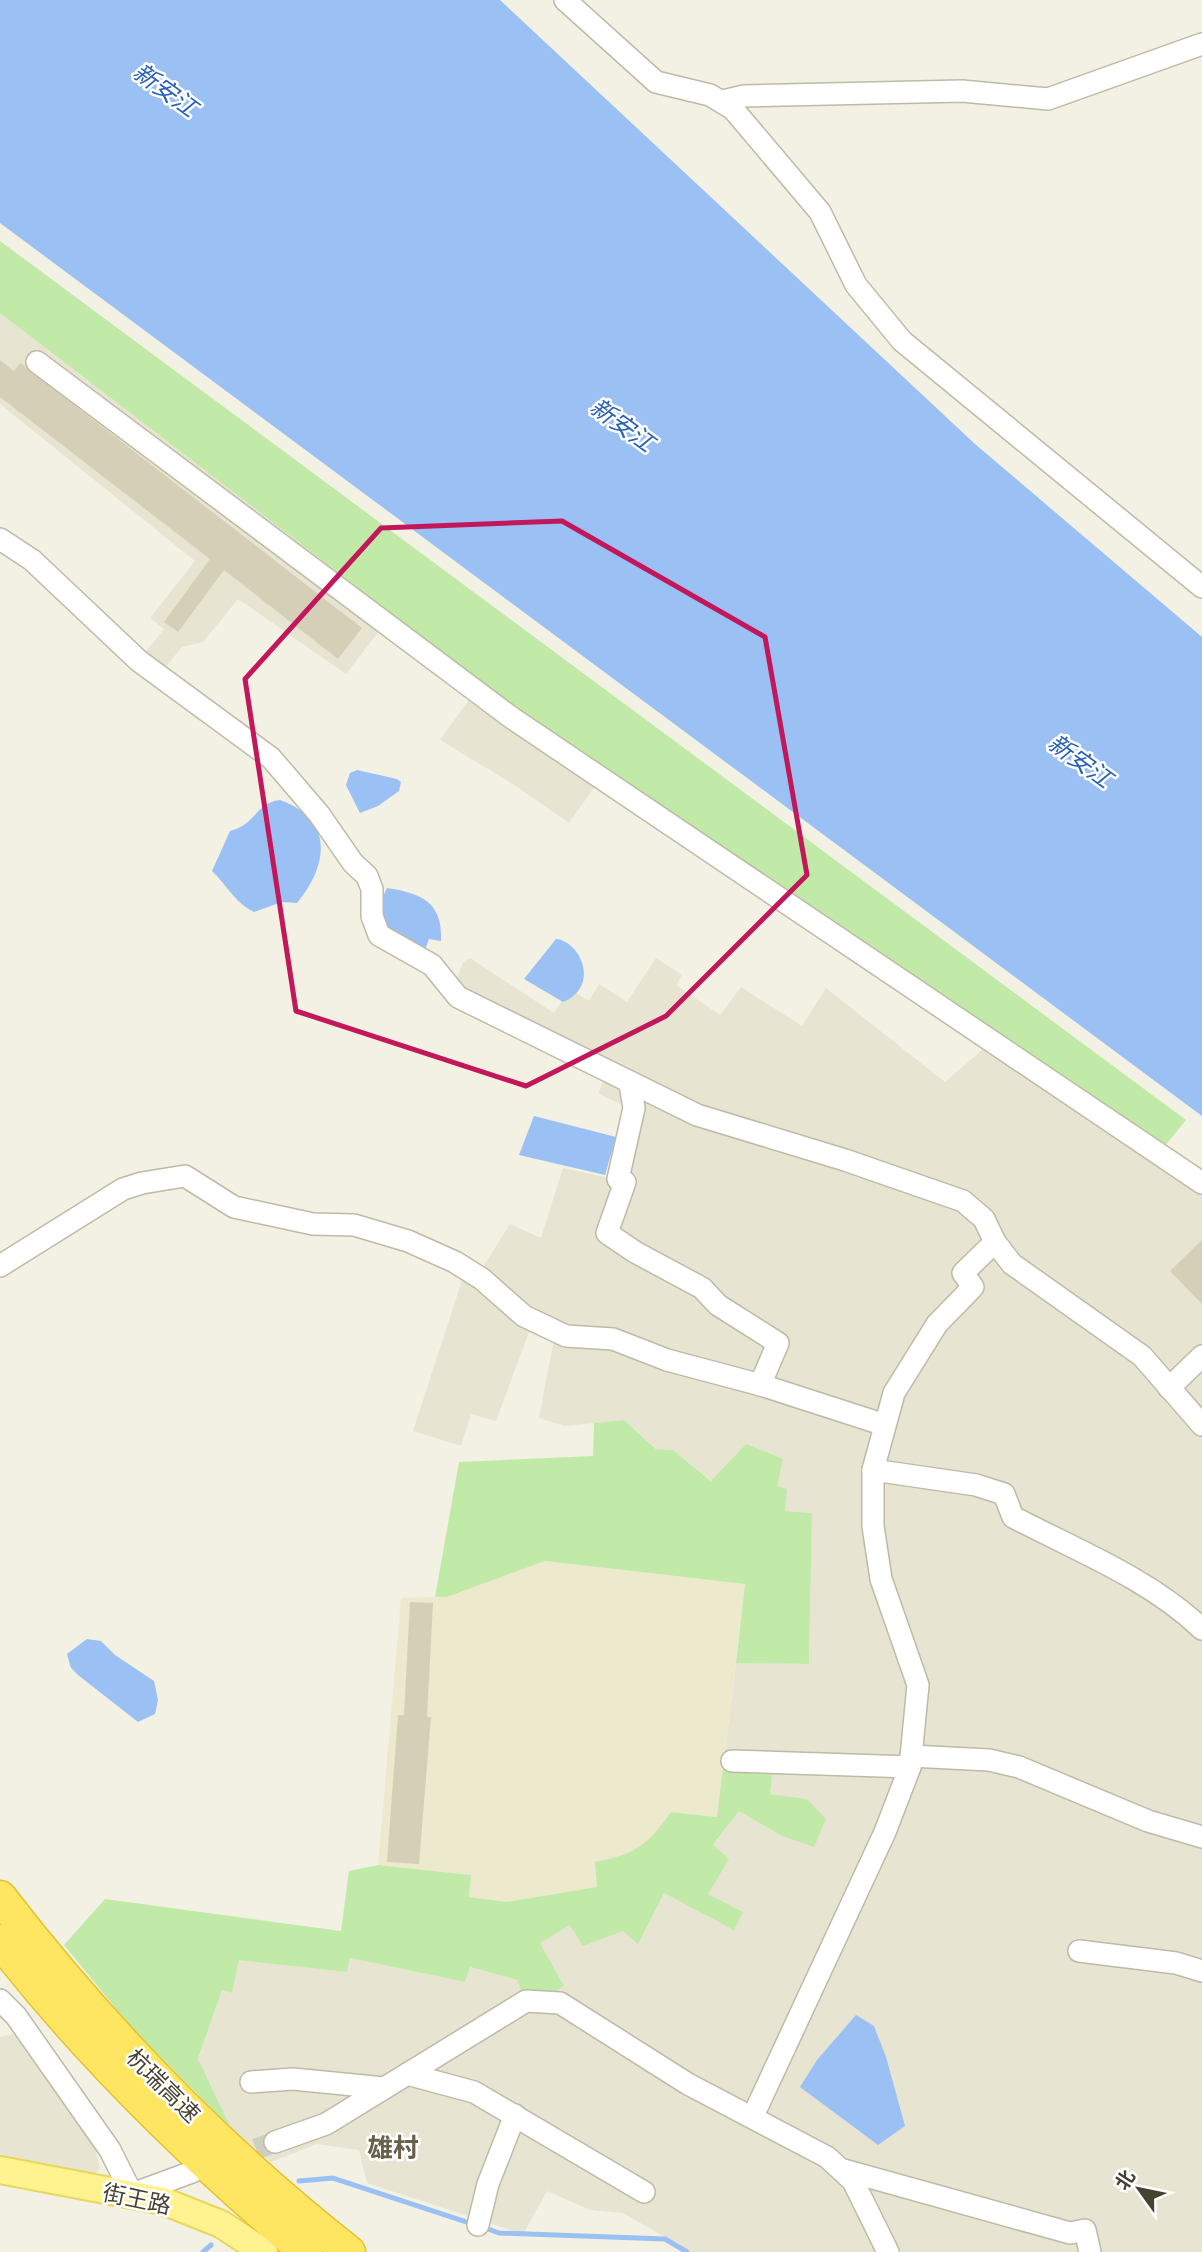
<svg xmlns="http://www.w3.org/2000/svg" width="1202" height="2252" viewBox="0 0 1202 2252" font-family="'Exo 2','Noto Sans SC',sans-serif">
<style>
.residential{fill:#e7e4d1}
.education{fill:#ede9cc}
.green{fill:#c1eaa9}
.water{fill:#9bc0f4}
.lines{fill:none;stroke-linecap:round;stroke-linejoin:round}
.stream{stroke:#9bc0f4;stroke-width:5}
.building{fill:#d5cfb8}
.minor-tunnel{stroke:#d0cec0;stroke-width:21;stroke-dasharray:21 10;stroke-linecap:butt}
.minor-casing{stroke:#bebaa6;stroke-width:24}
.major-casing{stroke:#e9d75b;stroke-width:30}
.highway-casing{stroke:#e5c12b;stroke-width:35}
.minor{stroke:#fff;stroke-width:21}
.major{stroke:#fff390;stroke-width:26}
.highway{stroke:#ffe662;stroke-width:32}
.marked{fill:none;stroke:#c2185b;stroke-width:5;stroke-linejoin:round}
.labels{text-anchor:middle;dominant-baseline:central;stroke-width:5;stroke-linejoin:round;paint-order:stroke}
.street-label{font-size:23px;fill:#454133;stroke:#fff}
.water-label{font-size:24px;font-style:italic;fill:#2861b5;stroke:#fff}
.quarter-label{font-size:26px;font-weight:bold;fill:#68614a;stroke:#fff}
</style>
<rect width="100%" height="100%" fill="#f3f1e3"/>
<!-- residential -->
<g class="residential">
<polygon points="0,313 392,614 346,674 238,599 203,642 182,647 163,670 144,654 164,629 150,618 195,561 0,404"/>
<polygon points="479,686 605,772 569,823 513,784 440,740"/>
<polygon points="470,958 554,1013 570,989 589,1001 599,984 627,1002 656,958 682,975 676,985 720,1015 741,987 802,1026 826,988 945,1082 989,1044 1202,1176 1202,2252 691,2252 623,2213 590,2210 547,2191 523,2234 367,2183 359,2150 317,2144 271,2162 231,2128 198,2060 222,1990 232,1993 239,1959 347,1972 350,1958 465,1982 469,1967 556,1991 563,1985 539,1942 571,1924 664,1893 734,1929 708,1894 713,1846 739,1811 780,1835 807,1799 770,1794 773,1769 723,1767 736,1663 809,1664 812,1513 785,1511 777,1486 746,1444 712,1481 673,1450 657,1449 624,1420 565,1426 539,1418 554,1339 529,1332 496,1421 471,1414 461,1446 413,1431 469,1259 483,1267 510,1224 541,1238 563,1168 610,1178 624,1106 598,1093 605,1078 454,1007 449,998 463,962"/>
<polygon points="18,2033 91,2133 100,2168 93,2175 0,2160 0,2037"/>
</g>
<!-- education -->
<polygon class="education" points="545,1561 745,1584 717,1817 671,1812 650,1841 627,1856 595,1862 597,1887 507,1902 469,1897 471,1875 378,1865 401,1598 447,1597"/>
<!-- green -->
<g class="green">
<polygon points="0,241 1186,1120 1164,1147 479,686 392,614 0,313"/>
<polygon points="624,1420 656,1449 673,1450 711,1481 746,1444 783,1459 777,1486 787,1489 785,1511 812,1513 809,1664 736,1663 745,1584 545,1561 447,1597 435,1597 459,1462 593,1456 594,1423"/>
<path d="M 723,1767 L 773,1769 L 770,1794 L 807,1799 L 826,1819 L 814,1847 L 780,1835 L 739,1811 L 713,1845 L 729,1859 L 708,1894 L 743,1912 L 734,1930 L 664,1893 L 638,1944 L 623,1931 L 583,1946 L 570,1925 L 540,1943 L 564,1986 L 556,1991 L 521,1990 L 517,1980 L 470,1967 L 465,1982 L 350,1958 L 347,1972 L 239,1960 L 232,1993 L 222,1990 L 198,2059 L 231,2128 L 131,2027 L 64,1945 L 105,1899 L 341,1931 L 349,1871 L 378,1865 L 471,1875 L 469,1897 L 507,1902 L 597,1887 L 595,1862 C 636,1854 647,1846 671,1812 L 717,1817 Z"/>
</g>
<!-- water -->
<g class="water">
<polygon points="0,0 500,0 975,444 1202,637 1202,1116 0,223"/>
<polygon points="357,770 397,779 401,782 399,791 378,806 360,813 346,785 350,773"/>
<path d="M 280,800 C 335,819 328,866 297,903 L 282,902 L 254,912 C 234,902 227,885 212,871 L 230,831 C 257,824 255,803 280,800 Z"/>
<path d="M 387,888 C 421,893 443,902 441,941 L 429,939 L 425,950 L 386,929 L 378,907 Z"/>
<path d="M 556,939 C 580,941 601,986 563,1002 L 524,979 Z"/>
<polygon points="534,1116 616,1137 605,1175 519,1155"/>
<polygon points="87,1639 101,1641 115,1655 154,1681 158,1700 155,1714 138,1722 78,1675 71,1668 67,1654"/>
<polygon points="856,2015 874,2026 886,2057 905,2126 878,2145 800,2087 817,2060"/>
</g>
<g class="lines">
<!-- stream -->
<g class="stream">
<polyline points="299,2181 333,2178 473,2224"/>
<polyline points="483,2227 499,2233 665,2239 687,2252"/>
<polyline points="203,2252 211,2245"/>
</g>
</g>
<!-- building -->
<g class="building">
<polygon points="0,360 14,371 20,363 362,628 338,659 224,570 178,632 164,622 210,559 0,397"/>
<polygon points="1202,1240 1202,1304 1170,1271"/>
<polygon points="410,1602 433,1603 427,1717 431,1717 419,1864 387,1862 398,1715 404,1715"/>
</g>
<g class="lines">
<!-- minor-tunnel -->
<polyline class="minor-tunnel" points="227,2160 275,2142"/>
<!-- minor casing -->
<g class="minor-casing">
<g id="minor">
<polyline points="565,0 656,82 710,95 733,109 820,212 856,285 902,341 1202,587"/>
<polyline points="723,101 744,96 962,91 1048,99 1202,44"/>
<polyline points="37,362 512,718 1202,1183"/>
<polyline points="0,539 32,560 139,661 271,758 319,814 353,863 367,876 372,889 372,916 379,935 432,965 458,997 697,1115 845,1160 963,1201 984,1219 995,1242 1012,1264 1142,1356 1202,1425"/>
<polyline points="630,1084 634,1108 618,1179 625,1182 607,1233 635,1252 702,1288 718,1305 778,1343 760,1385"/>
<polyline points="0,1266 123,1189 142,1183 185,1176 234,1207 313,1224 354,1225 408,1241 455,1262 482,1279 524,1316 566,1336 613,1339 667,1360 761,1385 885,1425"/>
<polyline points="1169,1388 1202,1356"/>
<path d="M 873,1470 L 976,1485 L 1004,1494 L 1013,1517 C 1076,1550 1150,1579 1202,1629"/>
<polyline points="911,1756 989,1760 1019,1767 1148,1821 1202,1837"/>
<polyline points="732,1761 910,1767"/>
<polyline points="1079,1951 1176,1963 1202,1971"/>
<polyline points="0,2000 16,2016 110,2150 132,2194 192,2172"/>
<polyline points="407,2074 474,2092 644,2192"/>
<polyline points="251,2082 293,2079 384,2088"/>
<polyline points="753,2116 885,1832 910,1767 918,1685 881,1579 873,1526 873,1470 894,1393 937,1324 973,1287 963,1273 995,1242"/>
<polyline points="275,2142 326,2124 526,2001 560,2003 688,2084 827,2157 853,2181 888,2252"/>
<polyline points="844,2170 1070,2233 1085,2230 1090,2252"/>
<polyline points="478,2225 488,2184 515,2115"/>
</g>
</g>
<!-- major casing -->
<g class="major-casing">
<polyline id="major" points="0,2170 163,2201 221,2224 264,2252"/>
</g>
<!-- highway casing -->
<g class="highway-casing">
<g id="highway">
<path d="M 0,1897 C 102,2029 218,2149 349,2252"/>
<path d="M 0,1941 C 90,2057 194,2158 306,2252"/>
</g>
</g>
<!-- minor -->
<use href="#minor" class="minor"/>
<!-- major -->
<use href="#major" class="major"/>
<!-- highway -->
<use href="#highway" class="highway"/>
</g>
<!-- marked area -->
<path class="marked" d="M 562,521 L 765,637 L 807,875 L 666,1016 L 526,1086 L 296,1011 L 245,679 L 381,528 Z"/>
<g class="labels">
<!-- street labels -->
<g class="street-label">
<text transform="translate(164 2085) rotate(45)">杭瑞高速</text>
<text transform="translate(137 2198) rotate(12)">街王路</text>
</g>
<!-- water labels -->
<g class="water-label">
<text transform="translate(166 89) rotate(36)">新安江</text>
<text transform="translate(623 424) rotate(36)">新安江</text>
<text transform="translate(1081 760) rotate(36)">新安江</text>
</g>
<!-- quarter labels -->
<g class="quarter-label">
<text x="393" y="2146">雄村</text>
</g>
</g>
<!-- north arrow -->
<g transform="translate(1139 2189) rotate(303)" stroke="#ffffff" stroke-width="5" paint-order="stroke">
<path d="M0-5L12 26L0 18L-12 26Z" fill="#454133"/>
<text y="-10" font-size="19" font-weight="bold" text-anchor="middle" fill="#454133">北</text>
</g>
</svg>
